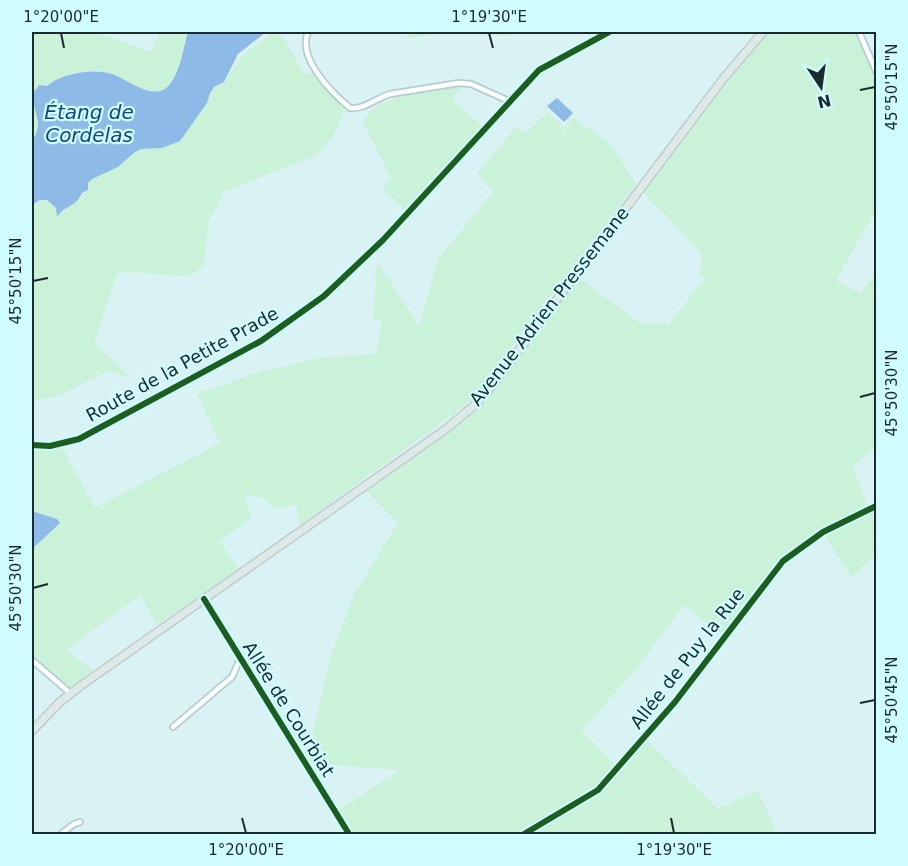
<svg xmlns="http://www.w3.org/2000/svg" width="908" height="866" viewBox="0 0 908 866" font-family="'DejaVu Sans',sans-serif">
<style>
.green{fill:#caf2d8}
.water{fill:#8ebae7}
.lines{fill:none;stroke-linecap:round;stroke-linejoin:round}
.stream{stroke:#8ebae7;stroke-width:1.5}
.street-casing{stroke:#b8cccd;stroke-width:8}
.secondary-casing{stroke:#b8cccd;stroke-width:9}
.primary-casing{stroke:#bfcccd;stroke-width:10}
.street{stroke:#f9fdfd;stroke-width:4.5}
.secondary{stroke:#f9fdfd;stroke-width:6}
.primary{stroke:#deeae8;stroke-width:7}
.cycleway-casing{stroke:#cefcff;stroke-width:10}
.cycleway{stroke:#1b5e20;stroke-width:6}
.ticks{fill:none;stroke:#1a2c2d;stroke-width:2}
.labels{text-anchor:middle;dominant-baseline:central;stroke-width:4.5;stroke-linejoin:round;paint-order:stroke}
.street-label{font-size:18px;fill:#1a2c2d;stroke:#cefcff}
.water-label{font-size:20px;font-style:italic;fill:#114681;stroke:#cefcff}
.neatline{fill:none;stroke:#1a2c2d;stroke-width:2}
.ticks-label{font-size:15px;text-anchor:middle;fill:#1a2c2d}
</style>
<rect width="100%" height="100%" fill="#d9f2f4"/>
<!-- green -->
<g class="green">
<path d="M 32,32 L 100,32 L 100,34 L 151,52 L 160,32 L 188,32 C 182,48 181,69 170,84 C 155,104 128,79 112,74 C 92,68 63,72 47,86 L 39,86 L 32,95 Z"/>
<path d="M 273,32 L 276,32 L 285,40 L 304,74 L 315,72 L 347,107 L 333,136 L 315,156 L 225,191 L 208,223 L 204,264 L 193,275 C 167,278 142,270 117,273 L 94,343 L 128,375 L 125,377 L 109,370 L 58,396 L 32,401 L 32,205 L 44,200 L 71,207 L 88,190 L 88,183 L 92,179 L 118,167 L 135,152 L 141,149 L 162,148 L 180,141 L 207,103 L 210,93 L 214,87 L 224,82 L 243,55 Z"/>
<polygon points="409,32 517,32 508,36 447,32 407,39"/>
<polygon points="769,32 857,32 876,74 876,175 874,177 876,183 876,210 836,280 861,294 876,270 876,446 853,466 868,508 822,530 780,560 723,635 684,605 636,669 581,731 616,765 594,789 520,834 352,834 337,811 399,770 309,763 308,754 331,655 354,594 398,523 365,490 473,411 486,397 577,279 582,280 641,324 670,323 699,285 705,280 700,273 702,254 643,192 732,72"/>
<path d="M 463,86 L 452,99 L 482,126 L 408,209 L 404,209 L 382,189 L 391,178 L 363,123 C 365,119 368,114 371,111 C 384,96 443,87 463,86 Z"/>
<path d="M 32,101 L 34,102 C 37,117 40,129 32,143 Z"/>
<polygon points="577,106 535,188 573,118 610,143 636,184 475,396 455,413 300,525 296,504 278,509 263,498 244,495 252,517 220,541 238,569 157,625 140,595 66,650 93,670 65,691 32,662 32,447 41,450 61,445 95,508 220,443 196,391 209,390 253,374 319,358 376,354 382,321 373,319 377,261 419,327 438,259 493,192 477,174 515,127 527,132 547,112 564,127"/>
<polygon points="876,508 876,553 852,578 824,534"/>
<polygon points="646,739 718,809 757,790 778,834 531,834 595,796"/>
</g>
<!-- water -->
<g class="water">
<path d="M 188,32 L 266,32 L 238,54 L 224,82 L 214,87 L 210,93 L 207,103 L 180,141 L 162,148 L 141,149 L 135,152 L 118,167 L 92,179 L 88,183 L 88,190 L 82,193 C 74,210 66,203 57,217 L 56,208 L 47,200 L 40,200 L 32,205 L 32,143 L 37,131 L 38,123 L 32,95 L 39,85 L 47,86 C 62,73 93,68 112,74 C 128,79 155,104 170,84 C 181,70 183,48 188,32 Z"/>
<polygon points="557,98 573,113 564,122 547,106"/>
<polygon points="32,511 57,519 60,523 32,549"/>
</g>
<g class="lines">
<!-- stream -->
<polyline class="stream" points="32,89 35,91"/>
<!-- street casing -->
<g class="street-casing">
<g id="street">
<path d="M 308,32 C 297,58 331,92 350,108 C 363,110 377,98 390,94 L 459,83 L 471,84 L 509,101"/>
<polyline points="859,32 876,71"/>
<polyline points="204,599 349,834"/>
<polyline points="32,660 70,693"/>
<polyline points="173,727 232,677 240,659"/>
<polyline points="61,834 74,824 80,822"/>
<polyline points="524,834 598,790 675,702 783,561 823,532 876,506"/>
</g>
</g>
<!-- secondary casing -->
<g class="secondary-casing">
<polyline id="secondary" points="32,445 50,446 79,439 261,341 324,296 383,240 539,70 609,32"/>
</g>
<!-- primary casing -->
<g class="primary-casing">
<polyline id="primary" points="32,731 60,702 79,687 446,429 477,403 491,387 723,79 763,32"/>
</g>
<!-- street -->
<use href="#street" class="street"/>
<!-- secondary -->
<use href="#secondary" class="secondary"/>
<!-- primary -->
<use href="#primary" class="primary"/>
<!-- cycleway casing -->
<g class="cycleway-casing">
<g id="cycleway">
<polyline points="32,445 50,446 79,439 261,341 324,296 383,240 539,70 609,32"/>
<polyline points="204,599 349,834"/>
<polyline points="524,834 598,790 675,702 783,561 823,532 876,506"/>
</g>
</g>
<!-- cycleway -->
<use href="#cycleway" class="cycleway"/>
</g>
<!-- ticks -->
<path class="ticks" d="M 61,33 L 64,48M 489,33 L 493,48M 860,90 L 875,87M 33,281 L 48,278M 860,397 L 875,393M 33,588 L 48,584M 860,703 L 875,700M 242,818 L 246,833M 671,818 L 674,833"/>
<g class="labels">
<!-- street labels -->
<g class="street-label">
<text transform="translate(549 306) rotate(-52)">Avenue Adrien Pressemane</text>
<text transform="translate(182 364) rotate(-29)">Route de la Petite Prade</text>
<text transform="translate(687 658) rotate(-52)">Allée de Puy la Rue</text>
<text transform="translate(289 709) rotate(58)">Allée de Courbiat</text>
</g>
<!-- water labels -->
<g class="water-label">
<text x="89" y="112">Étang de<tspan x="89" dy="23">Cordelas</tspan></text>
</g>
</g>
<!-- border -->
<rect width="908" height="866" fill="none" stroke="#cefcff" stroke-width="66"/>
<!-- north arrow -->
<g transform="translate(821 87) rotate(167)" stroke="#cefcff" stroke-width="4.5" paint-order="stroke">
<path d="M0-4.5L10 22L0 15L-10 22Z" fill="#1a2c2d"/>
<text y="-9" font-size="16" font-weight="bold" text-anchor="middle" fill="#1a2c2d">N</text>
</g>
<rect x="33" y="33" width="842" height="800" class="neatline"/>
<g class="ticks-label">
<text x="61" y="22">1°20'00"E</text>
<text x="489" y="22">1°19'30"E</text>
<text transform="translate(892 87) rotate(-90)" y="5">45°50'15"N</text>
<text transform="translate(16 281) rotate(-90)" y="5">45°50'15"N</text>
<text transform="translate(892 393) rotate(-90)" y="5">45°50'30"N</text>
<text transform="translate(16 588) rotate(-90)" y="5">45°50'30"N</text>
<text transform="translate(892 700) rotate(-90)" y="5">45°50'45"N</text>
<text x="246" y="855">1°20'00"E</text>
<text x="674" y="855">1°19'30"E</text>
</g>
</svg>
